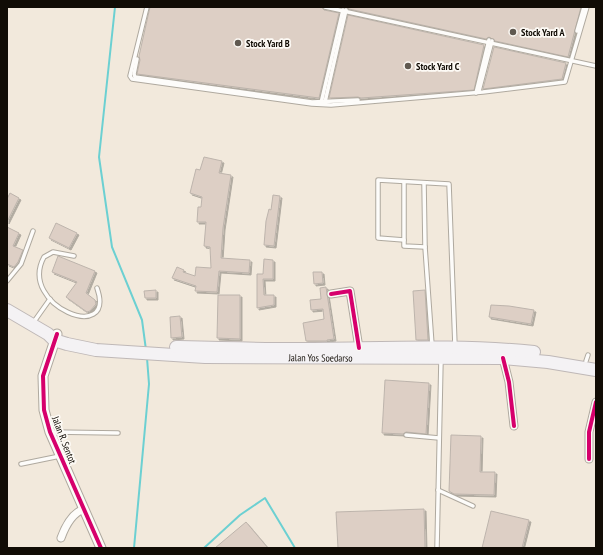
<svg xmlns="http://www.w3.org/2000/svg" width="603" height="555" viewBox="0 0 603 555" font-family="'PT Sans Narrow',sans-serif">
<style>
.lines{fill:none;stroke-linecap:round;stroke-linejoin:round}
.stream{stroke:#6cd0d2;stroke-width:2}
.building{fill:#ddcfc5;stroke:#bdb4ac;filter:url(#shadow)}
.service-casing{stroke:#afa99f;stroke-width:5.5}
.minor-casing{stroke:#afa99f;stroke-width:9}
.tertiary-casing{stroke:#afa99f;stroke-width:11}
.trunk-casing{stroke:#bfb8b7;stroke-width:14}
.service{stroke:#fdfcfa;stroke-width:3.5}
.minor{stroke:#fdfcfa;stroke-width:7}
.tertiary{stroke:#fdfcfa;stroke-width:9}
.trunk{stroke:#f4f2f4;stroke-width:12}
.cycleway-casing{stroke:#fdfaf5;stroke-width:6}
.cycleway{stroke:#d6006c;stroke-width:4}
.poi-dot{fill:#605950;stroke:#fdfaf5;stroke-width:1.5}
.labels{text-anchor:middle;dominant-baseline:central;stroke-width:3.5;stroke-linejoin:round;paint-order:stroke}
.poi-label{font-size:10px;font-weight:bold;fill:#110c05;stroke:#fdfaf5;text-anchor:start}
.street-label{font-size:10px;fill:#110c05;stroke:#fdfaf5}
</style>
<defs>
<filter id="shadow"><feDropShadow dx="2" dy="2" stdDeviation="0" flood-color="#0004"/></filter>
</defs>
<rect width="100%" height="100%" fill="#f2e9dc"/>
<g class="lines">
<!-- stream -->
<g class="stream">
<polyline points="115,7 99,157 112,247 142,320 146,350"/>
<polyline points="134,548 149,384 147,358"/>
<polyline points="204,548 240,515 265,498 295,548"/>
</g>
</g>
<!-- building -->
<g class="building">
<polygon points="150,7 322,7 324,10 339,13 319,98 137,74 140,60 139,56"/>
<polygon points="347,7 581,7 568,57 495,41 489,37 486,39 349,9"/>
<polygon points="348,15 484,45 474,90 361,98 358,97 329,98"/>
<polygon points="494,47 566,63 562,79 483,89"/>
<polygon points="204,157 222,161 219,173 231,175 223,228 221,258 250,260 249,273 219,271 217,292 195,291 196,286 172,278 177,267 184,270 183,272 195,276 196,267 211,268 210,247 204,246 206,222 197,222 198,207 201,207 202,197 190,193 196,169 200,170"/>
<polygon points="10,193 19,198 7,222 7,199"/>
<polygon points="273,195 280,196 274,246 264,245 266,221 269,209 271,210"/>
<polygon points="56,223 77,233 69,248 49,238"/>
<polygon points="7,227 19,233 13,246 23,250 18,262 14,267 7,264"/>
<polygon points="58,256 95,271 86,293 95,300 96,304 90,311 87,312 66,297 77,282 52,272"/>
<polygon points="264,259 273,260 273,279 263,279 264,295 274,295 274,305 257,308 257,274 263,274"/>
<polygon points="313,272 322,272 323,283 314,284"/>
<polygon points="326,287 334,339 327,340 327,341 306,341 303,323 324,319 323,309 311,310 310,300 321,299 320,288"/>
<polygon points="156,290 156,298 145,298 144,291"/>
<polygon points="425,290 428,340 416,340 413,291"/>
<polygon points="218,295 240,295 240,339 217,338"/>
<polygon points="491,305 509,306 534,310 531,324 489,317"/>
<polygon points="180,316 182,337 171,338 170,317"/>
<polygon points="385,380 429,383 426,434 406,432 403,434 382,433"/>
<polygon points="451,435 481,436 480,472 495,472 494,495 454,494 449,491"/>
<polygon points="424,509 425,548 338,548 336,512"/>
<polygon points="491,511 529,520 522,548 482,548"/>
<polygon points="246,522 268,548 215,548"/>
</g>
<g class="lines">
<!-- service casing -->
<g class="service-casing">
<g id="service">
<polyline points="147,7 130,76 132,79 312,104 331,105 483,92 565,82 587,7"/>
<polyline points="325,7 596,66"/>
<polyline points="577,31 584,7"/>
<polyline points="137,59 134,74 135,77 312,102 358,100"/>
<polyline points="479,91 492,41"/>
<polyline points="476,93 489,40"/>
<polyline points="325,102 346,10"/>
<polyline points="321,103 343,10"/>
<polyline points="404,182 404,246 425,247"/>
<polyline points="424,183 425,247 432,345"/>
<polyline points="404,240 378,238 378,180 449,184 455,346"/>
<path d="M 74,256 L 53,252 L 44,257 C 17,306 117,345 97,288"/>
<polyline points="7,281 21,264 33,231"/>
<polyline points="33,323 50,299"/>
<polyline points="586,361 588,355"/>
<polyline points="52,432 118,433"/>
<polyline points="406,435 439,438"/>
<polyline points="21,464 60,456"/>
<polyline points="438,490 473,506"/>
<polyline points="437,548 441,360"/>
</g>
</g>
<!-- minor casing -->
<g class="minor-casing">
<g id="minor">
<polyline points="331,294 350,291 359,348"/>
<polyline points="503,358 509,382 514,426"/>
<polyline points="589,459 589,432 596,402"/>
<path d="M 61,538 C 65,527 72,513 84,509"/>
</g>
</g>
<!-- tertiary casing -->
<g class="tertiary-casing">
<polyline id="tertiary" points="57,334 43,376 44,410 50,432 101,548"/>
</g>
<!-- trunk casing -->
<g class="trunk-casing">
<g id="trunk">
<path id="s1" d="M 7,310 L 48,334 L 54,340 L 67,344 L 96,350 L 205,357 L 503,358 L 548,362 L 596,370"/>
<path d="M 176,347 C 216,348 255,349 295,349 C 374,349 454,344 534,352"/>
</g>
</g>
<!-- service -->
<use href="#service" class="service"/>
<!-- minor -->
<use href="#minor" class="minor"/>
<!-- tertiary -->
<use href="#tertiary" class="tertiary"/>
<!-- trunk -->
<use href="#trunk" class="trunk"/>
<!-- cycleway casing -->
<g class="cycleway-casing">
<g id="cycleway">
<polyline points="331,294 350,291 359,348"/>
<polyline points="57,334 43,376 44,410 50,432 101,548"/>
<polyline points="503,358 509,382 514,426"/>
<polyline points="589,459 589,432 596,402"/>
</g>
</g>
<!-- cycleway -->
<use href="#cycleway" class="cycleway"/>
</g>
<!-- markers -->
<g class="poi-dot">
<circle cx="513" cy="32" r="4"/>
<circle cx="238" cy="43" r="4"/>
<circle cx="408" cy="66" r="4"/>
</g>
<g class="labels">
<!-- poi labels -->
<g class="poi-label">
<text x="521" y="32">Stock Yard A</text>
<text x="246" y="43">Stock Yard B</text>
<text x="416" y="66">Stock Yard C</text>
</g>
<!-- street labels -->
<g class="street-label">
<text stroke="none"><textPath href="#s1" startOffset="324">Jalan Yos Soedarso</textPath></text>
<text transform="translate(64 440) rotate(69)">Jalan R. Sentot</text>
</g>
</g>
<!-- border -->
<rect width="603" height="555" fill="none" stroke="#110c05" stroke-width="16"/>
</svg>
